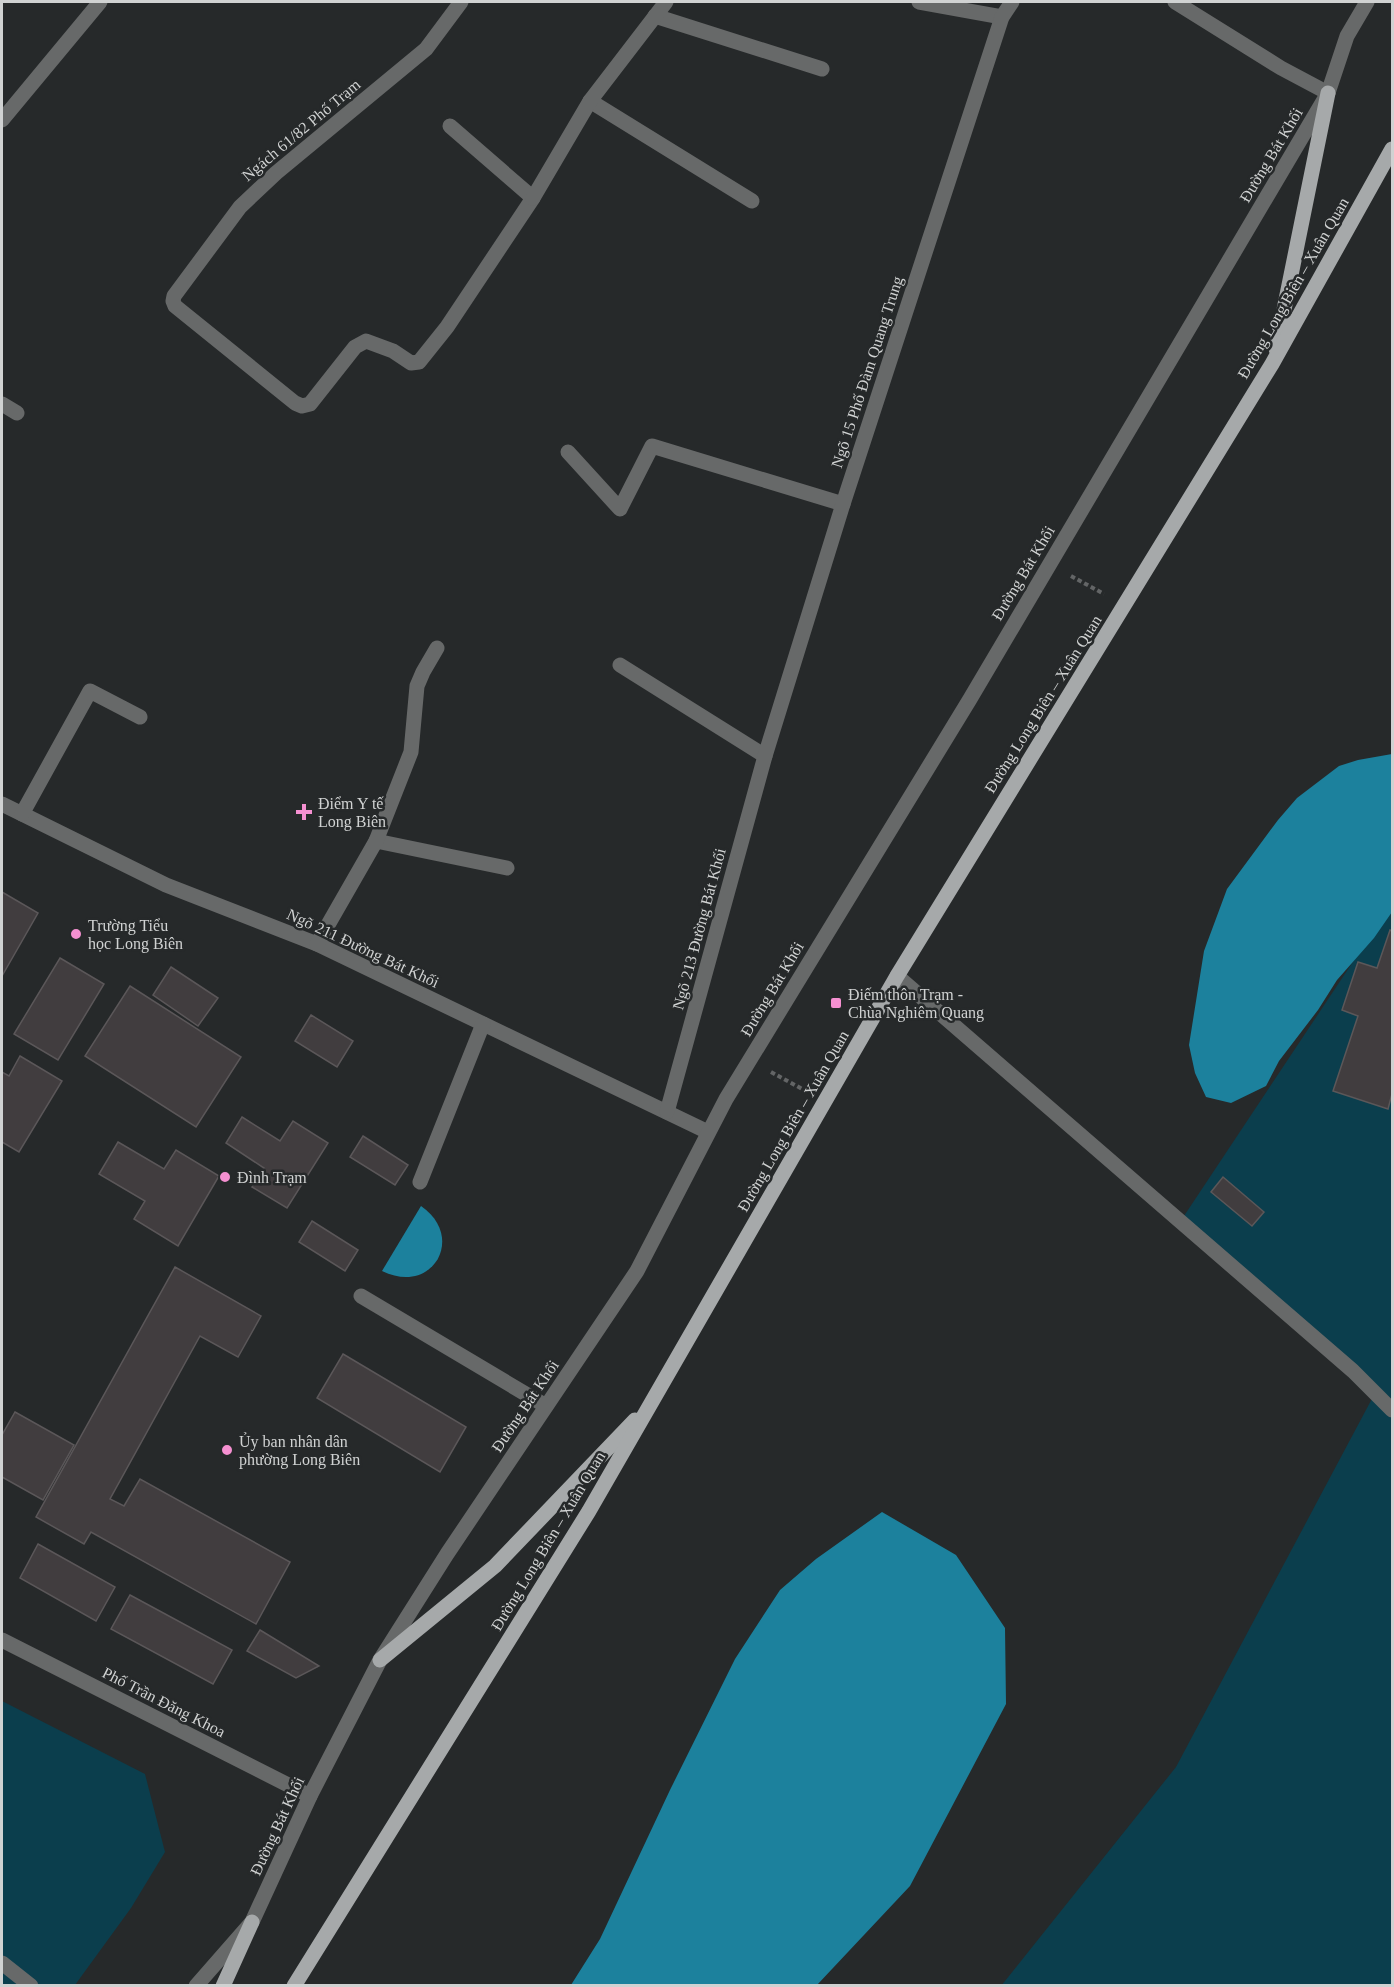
<svg xmlns="http://www.w3.org/2000/svg" width="1394" height="1987" viewBox="0 0 1394 1987" font-family="'Times New Roman',serif">
<style>
.green{fill:#0b3e4d}
.water{fill:#1c819d}
.building{fill:#413d3f;stroke:#5b5759;stroke-width:1.5}
.lines{fill:none;stroke-linecap:round;stroke-linejoin:round}
.path{stroke:#636566;stroke-width:4;stroke-dasharray:4.5 3;stroke-linecap:butt}
.minor{stroke:#676969;stroke-width:15}
.major{stroke:#a6a9aa;stroke-width:15}
.poi-dot{fill:#f590d1;stroke:#26292a;stroke-width:2}
.labels{text-anchor:middle;dominant-baseline:central;stroke-width:5;stroke-linejoin:round;paint-order:stroke}
.street-label{font-size:16px;fill:#d0d2d2;stroke:#26292a}
.poi-label{font-size:16px;fill:#d0d2d2;stroke:#26292a;text-anchor:start}
</style>
<rect width="100%" height="100%" fill="#26292a"/>
<!-- green -->
<g class="green">
<polygon points="1392,903 1392,1985 1001,1986 1176,1767 1375,1393 1180,1222"/>
<polygon points="2,1701 145,1774 165,1852 131,1908 75,1985 2,1985"/>
</g>
<!-- water -->
<g class="water">
<polygon points="1392,754 1392,912 1374,938 1337,980 1318,1010 1279,1061 1266,1086 1231,1103 1206,1097 1195,1073 1189,1045 1204,951 1227,889 1278,820 1297,798 1339,766 1358,760"/>
<path d="M 421,1206 C 466,1237 433,1296 382,1271 Z"/>
<polygon points="882,1512 956,1555 1005,1628 1006,1704 910,1886 817,1985 571,1985 600,1939 670,1790 735,1659 780,1590 816,1559"/>
</g>
<!-- building -->
<g class="building">
<polygon points="2,892 38,913 2,976"/>
<polygon points="1390,930 1392,931 1392,1094 1388,1109 1333,1091 1358,1016 1342,1010 1358,962 1377,968"/>
<polygon points="60,958 104,984 58,1060 14,1034"/>
<polygon points="171,967 218,998 198,1026 153,995"/>
<polygon points="130,986 241,1057 196,1127 85,1056"/>
<polygon points="311,1015 353,1041 337,1067 295,1041"/>
<polygon points="20,1056 62,1081 19,1152 2,1142 2,1072 9,1076"/>
<polygon points="242,1117 280,1141 293,1121 328,1143 287,1208 252,1187 264,1168 226,1143"/>
<polygon points="363,1136 408,1165 395,1185 350,1157"/>
<polygon points="118,1142 164,1169 176,1150 219,1176 178,1246 134,1219 145,1201 99,1174"/>
<polygon points="1223,1177 1264,1212 1252,1226 1211,1192"/>
<polygon points="312,1221 358,1250 345,1271 299,1242"/>
<polygon points="175,1267 261,1316 238,1357 200,1336 110,1499 124,1506 140,1479 290,1562 256,1624 91,1532 84,1544 36,1517"/>
<polygon points="343,1354 466,1427 440,1472 317,1398"/>
<polygon points="15,1412 74,1445 43,1500 2,1477 2,1435"/>
<polygon points="38,1544 115,1587 96,1621 20,1578"/>
<polygon points="130,1595 232,1650 213,1684 111,1629"/>
<polygon points="260,1630 319,1666 296,1678 247,1651"/>
</g>
<g class="lines">
<!-- path -->
<g class="path">
<polyline points="1071,576 1104,594"/>
<polyline points="771,1072 804,1090"/>
</g>
<!-- minor -->
<g class="minor">
<polyline points="919,2 1002,17"/>
<polyline points="1175,2 1281,68 1328,93"/>
<polyline points="655,16 822,69"/>
<polyline points="590,101 752,201"/>
<polyline points="2,120 100,2"/>
<polyline points="450,126 533,198 447,327 419,362 411,363 393,351 366,341 355,347 310,404 302,406 295,403 175,306 173,301 174,296 240,207 276,173 426,49 461,2"/>
<polyline points="533,198 590,101 666,2"/>
<polyline points="2,404 17,413"/>
<polyline points="568,452 620,509 652,446 843,504"/>
<polyline points="620,665 765,756"/>
<polyline points="2,804 166,885 317,944 708,1132"/>
<polyline points="22,814 90,691 140,717"/>
<polyline points="376,841 507,868"/>
<polyline points="317,944 376,841 411,752 417,686 423,672 437,648"/>
<polyline points="897,976 1353,1371 1392,1410"/>
<polyline points="667,1112 765,756 843,504 1002,17 1012,2"/>
<polyline points="420,1182 483,1024"/>
<polyline points="361,1296 546,1406"/>
<polyline points="2,1640 310,1796"/>
<polyline points="2,1963 31,1986"/>
<polyline points="196,1986 252,1922 310,1796 380,1660 447,1554 637,1271 726,1099 970,699 1328,93 1347,36 1367,2"/>
</g>
<!-- major -->
<g class="major">
<polyline points="1276,349 1328,93"/>
<polyline points="380,1660 495,1566 635,1420"/>
<polyline points="223,1986 252,1922"/>
<polyline points="294,1986 589,1511 897,976 1272,364 1392,149"/>
</g>
</g>
<!-- markers -->
<g class="poi-dot">
<path d="M301 803h6v6h6v6h-6v6h-6v-6h-6v-6h6z"/>
<circle cx="76" cy="934" r="6"/>
<rect x="830" y="997" width="12" height="12" rx="3"/>
<circle cx="225" cy="1177" r="6"/>
<circle cx="227" cy="1450" r="6"/>
</g>
<g class="labels">
<!-- street labels -->
<g class="street-label">
<text transform="translate(301 130) rotate(-40)">Ngách 61/82 Phố Trạm</text>
<text transform="translate(1271 155) rotate(-59)">Đường Bát Khối</text>
<text transform="translate(1293 288) rotate(-60)">Đường Long Biên – Xuân Quan</text>
<text transform="translate(867 372) rotate(-72)">Ngõ 15 Phố Đàm Quang Trung</text>
<text transform="translate(1023 573) rotate(-59)">Đường Bát Khối</text>
<text transform="translate(1043 704) rotate(-58)">Đường Long Biên – Xuân Quan</text>
<text transform="translate(699 929) rotate(-75)">Ngõ 213 Đường Bát Khối</text>
<text transform="translate(363 948) rotate(25)">Ngõ 211 Đường Bát Khối</text>
<text transform="translate(772 989) rotate(-59)">Đường Bát Khối</text>
<text transform="translate(793 1121) rotate(-60)">Đường Long Biên – Xuân Quan</text>
<text transform="translate(525 1406) rotate(-56)">Đường Bát Khối</text>
<text transform="translate(548 1541) rotate(-59)">Đường Long Biên – Xuân Quan</text>
<text transform="translate(164 1702) rotate(27)">Phố Trần Đăng Khoa</text>
<text transform="translate(277 1826) rotate(-65)">Đường Bát Khối</text>
</g>
<!-- poi labels -->
<g class="poi-label">
<text x="318" y="803">Điểm Y tế<tspan x="318" dy="18">Long Biên</tspan></text>
<text x="88" y="925">Trường Tiểu<tspan x="88" dy="18">học Long Biên</tspan></text>
<text x="848" y="994">Điếm thôn Trạm -<tspan x="848" dy="18">Chùa Nghiêm Quang</tspan></text>
<text x="237" y="1177">Đình Trạm</text>
<text x="239" y="1441">Ủy ban nhân dân<tspan x="239" dy="18">phường Long Biên</tspan></text>
</g>
</g>
<!-- border -->
<rect width="1394" height="1987" fill="none" stroke="#d0d2d2" stroke-width="6"/>
</svg>
